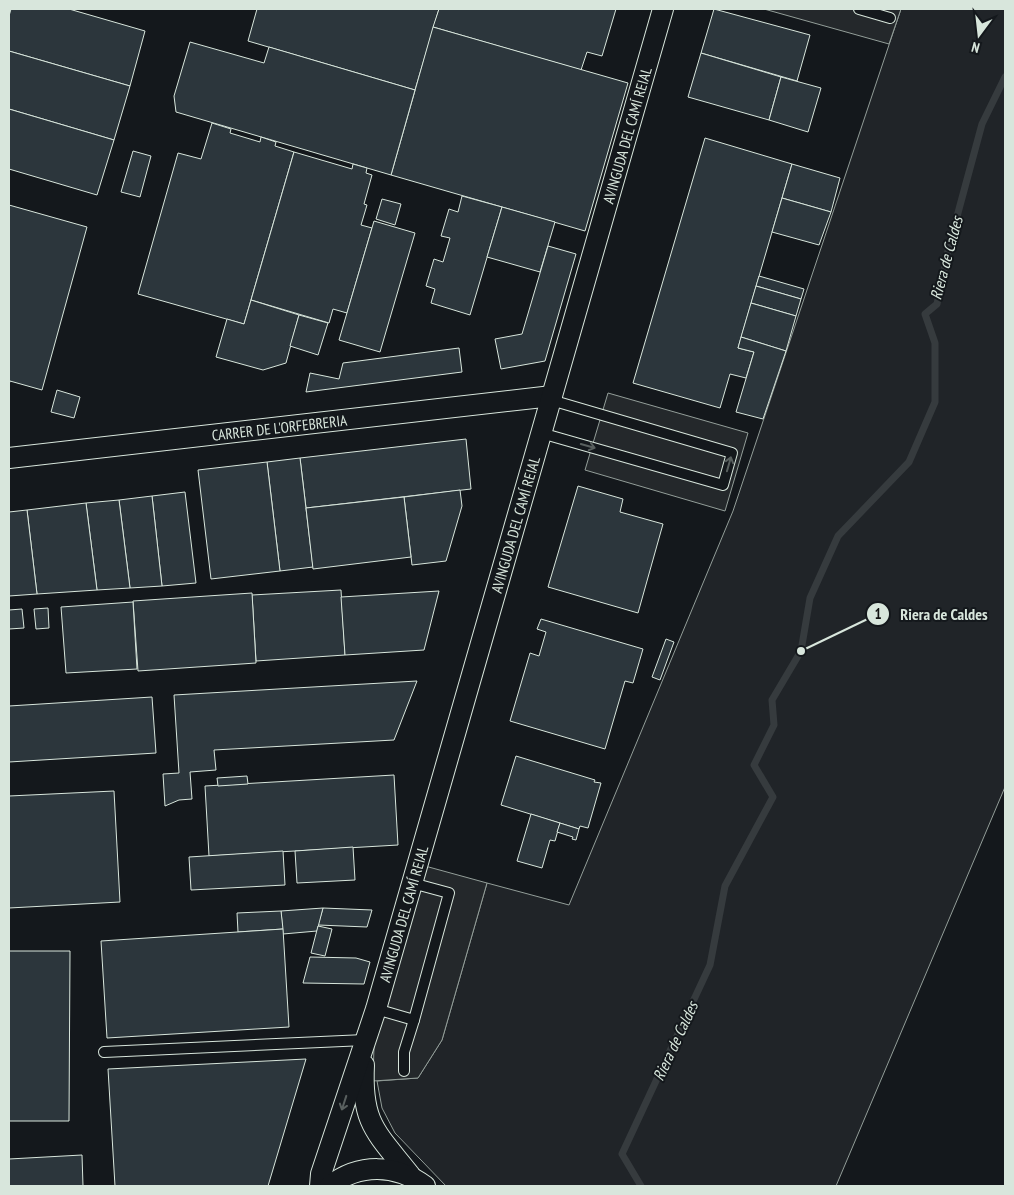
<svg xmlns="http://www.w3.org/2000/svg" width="1014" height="1195" viewBox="0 0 1014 1195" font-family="'PT Sans Narrow',sans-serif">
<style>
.green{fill:#202428;stroke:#939e99}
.parking{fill:#24282b;stroke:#939e99}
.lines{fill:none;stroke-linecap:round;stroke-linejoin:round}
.stream{stroke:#363b3e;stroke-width:7}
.building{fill:#2c363c;stroke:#d8e6dc}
.lane-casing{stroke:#d8e6dc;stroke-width:12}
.street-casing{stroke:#d8e6dc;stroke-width:22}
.lane{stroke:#14181c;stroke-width:10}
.street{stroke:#14181c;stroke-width:20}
.oneway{stroke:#59605f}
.labels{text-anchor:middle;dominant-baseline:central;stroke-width:4;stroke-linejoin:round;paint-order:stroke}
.street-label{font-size:15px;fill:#d8e6dc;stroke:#14181c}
.water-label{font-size:16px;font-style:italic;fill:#d8e6dc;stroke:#14181c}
.leader{fill:none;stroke:#d8e6dc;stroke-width:2}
.callout-dot{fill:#d8e6dc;stroke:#14181c;stroke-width:2}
.mark-label{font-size:15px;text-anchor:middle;font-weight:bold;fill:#111}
.callout-label{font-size:16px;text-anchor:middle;font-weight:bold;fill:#d8e6dc;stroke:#14181c;stroke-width:4;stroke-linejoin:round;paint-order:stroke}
</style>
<rect width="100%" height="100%" fill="#14181c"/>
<!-- green -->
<polygon class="green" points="901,9 1005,9 1005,787 836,1186 446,1186 395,1133 382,1108 377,1081 418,1078 442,1040 487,883 569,905 733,511"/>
<!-- parking -->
<g class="parking">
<polygon points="764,9 901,9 889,44"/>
<polygon points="608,393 748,433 725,511 585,470"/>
<polygon points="425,866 487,883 442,1040 418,1078 373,1081 374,1046"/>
</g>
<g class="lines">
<!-- stream -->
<polyline class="stream" points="641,1186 622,1154 710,965 725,886 773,797 754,765 774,725 772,700 801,651 810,598 838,536 909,462 935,402 935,343 925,314 937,304 949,246 982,124 1005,77"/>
</g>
<!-- building -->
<g class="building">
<polygon points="11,9 69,9 145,31 130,86 9,51 9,16"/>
<polygon points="257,9 439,9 415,90 248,41"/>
<polygon points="439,9 616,9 602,56 587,52 581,70 433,27"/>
<polygon points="714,9 810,35 797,81 701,53"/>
<polygon points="433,27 628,83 585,231 391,175"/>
<polygon points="190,42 264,63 269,47 415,90 391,175 176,112 174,96"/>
<polygon points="9,51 130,86 114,140 9,109"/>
<polygon points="701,53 781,77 769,120 688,97"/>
<polygon points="781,77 821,88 808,132 769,120"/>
<polygon points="9,109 114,140 97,195 9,169"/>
<polygon points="212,123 231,129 230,133 260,142 261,137 276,142 275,146 294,152 244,324 138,294 178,153 201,159"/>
<polygon points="705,138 792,164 738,348 754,352 746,378 730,374 720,408 633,383"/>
<polygon points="133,151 151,156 140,197 121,192"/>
<polygon points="294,152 352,169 353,164 367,168 366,173 372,175 364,204 367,205 361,225 372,228 347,313 333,309 329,323 251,300"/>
<polygon points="792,164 840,178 831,212 782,198"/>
<polygon points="462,196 502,207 470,315 431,303 435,289 426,286 434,259 443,262 450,238 441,236 449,209 458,212"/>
<polygon points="782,198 831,212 819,245 772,232"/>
<polygon points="382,199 401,204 395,225 376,219"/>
<polygon points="9,205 87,227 42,390 10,381 9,385"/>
<polygon points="502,207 555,222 540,272 487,257"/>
<polygon points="374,221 415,233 380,352 339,340"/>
<polygon points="548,246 576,254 545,361 501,369 495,339 522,334"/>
<polygon points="759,276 804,289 801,299 756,286"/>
<polygon points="756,286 801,299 796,316 751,303"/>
<polygon points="251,300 299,315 286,363 263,370 216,357 227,319 244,324"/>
<polygon points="751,303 796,316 786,351 741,337"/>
<polygon points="299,315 328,323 318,355 290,346"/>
<polygon points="741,337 786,351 763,419 736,412 754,352 738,348"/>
<polygon points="459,348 462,372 306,392 310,373 339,379 343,363"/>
<polygon points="57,390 80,397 74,418 51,412"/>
<polygon points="466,439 471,489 306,508 300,458"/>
<polygon points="300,458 313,567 280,571 267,462"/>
<polygon points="267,462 280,571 211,579 198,470"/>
<polygon points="578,486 623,499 620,512 663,524 638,613 548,587"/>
<polygon points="460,490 462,506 446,561 412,565 404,497"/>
<polygon points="185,492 196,583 162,586 152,496"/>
<polygon points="152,496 162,586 130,588 119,500"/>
<polygon points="404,497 411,557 313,569 306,508"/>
<polygon points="119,500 130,588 97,590 86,503"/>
<polygon points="86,503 97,590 37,594 27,510"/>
<polygon points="27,510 37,594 9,596 9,512"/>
<polygon points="341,590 345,655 256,661 252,595"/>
<polygon points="439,591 424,650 345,655 341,597"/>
<polygon points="252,593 256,663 138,671 133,601"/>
<polygon points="133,602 137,669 66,673 61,607"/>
<polygon points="48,608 49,628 36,629 34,609"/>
<polygon points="22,609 24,628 9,629 9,610"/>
<polygon points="541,619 643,649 633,683 625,681 605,749 510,721 530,653 539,656 546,632 537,629"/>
<polygon points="666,639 674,642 660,680 652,677"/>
<polygon points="417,681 394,740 214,750 216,770 190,772 192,799 179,800 165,806 163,774 179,773 174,695"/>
<polygon points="152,697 156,753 9,762 9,706"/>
<polygon points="516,756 595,780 594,782 601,783 588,828 580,826 579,829 501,805"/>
<polygon points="394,775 398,845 209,856 205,786"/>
<polygon points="247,776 248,784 218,786 217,778"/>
<polygon points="114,791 120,902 9,908 9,796"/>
<polygon points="531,814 560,823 555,841 550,840 542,868 517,861"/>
<polygon points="560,823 579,829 576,840 572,839 573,837 557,832"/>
<polygon points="353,847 355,880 297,883 295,851"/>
<polygon points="283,851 285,885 191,890 189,857"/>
<polygon points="323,908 372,910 367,927 318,925"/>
<polygon points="323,908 317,931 283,934 281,911"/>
<polygon points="281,911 283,929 238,932 237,913"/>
<polygon points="318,926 332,929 325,956 311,953"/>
<polygon points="283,929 289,1027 107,1038 101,941"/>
<polygon points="9,951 70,951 69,1121 9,1121"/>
<polygon points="310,957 356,958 370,962 364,984 303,983"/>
<polygon points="306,1059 268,1186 115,1186 108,1069"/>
<polygon points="82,1155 83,1186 9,1186 9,1159"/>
</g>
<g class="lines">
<!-- lane casing -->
<g class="lane-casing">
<g id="lane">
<polyline points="859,9 890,18"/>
<polyline points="541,433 723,485 732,453 551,400"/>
<polyline points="376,1009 414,1020 449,893 412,883"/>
<polyline points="104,1052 365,1040"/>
<polyline points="404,1071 404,1052 414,1020"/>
</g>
</g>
<!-- street casing -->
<g class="street-casing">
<g id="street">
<path id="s1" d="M 9,458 L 552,396"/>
<path d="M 364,1065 C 361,1123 376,1132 410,1175"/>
<path id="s2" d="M 320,1186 L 321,1174 L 376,1009 L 663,9"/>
<path d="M 330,1186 C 359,1163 396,1164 425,1186"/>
</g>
</g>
<!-- lane -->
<use href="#lane" class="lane"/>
<!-- street -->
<use href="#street" class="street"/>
</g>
<!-- one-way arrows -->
<defs><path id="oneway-shaft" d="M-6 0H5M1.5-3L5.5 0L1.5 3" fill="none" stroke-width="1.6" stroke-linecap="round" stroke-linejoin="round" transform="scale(1.25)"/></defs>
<g class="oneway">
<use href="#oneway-shaft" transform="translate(588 446) rotate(16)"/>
<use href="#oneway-shaft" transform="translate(729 464) rotate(-74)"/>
<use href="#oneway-shaft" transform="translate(344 1103) rotate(108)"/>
</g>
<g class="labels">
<!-- street labels -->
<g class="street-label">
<text stroke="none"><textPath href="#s2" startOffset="1095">AVINGUDA DEL CAMÍ REIAL</textPath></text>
<text stroke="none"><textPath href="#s1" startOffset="272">CARRER DE L'ORFEBRERIA</textPath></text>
<text stroke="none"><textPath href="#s2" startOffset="690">AVINGUDA DEL CAMÍ REIAL</textPath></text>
<text stroke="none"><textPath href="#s2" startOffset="285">AVINGUDA DEL CAMÍ REIAL</textPath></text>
</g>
<!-- water labels -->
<g class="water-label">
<text transform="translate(946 258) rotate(-75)">Riera de Caldes</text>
<text transform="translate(675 1041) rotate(-65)">Riera de Caldes</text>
</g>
</g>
<!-- callouts -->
<path class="leader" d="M801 651L878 614"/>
<g class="callout-dot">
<circle cx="801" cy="651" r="5"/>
<circle cx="878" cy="614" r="12"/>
</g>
<g class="mark-label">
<text x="878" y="619">1</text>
</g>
<g class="callout-label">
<text x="944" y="620">Riera de Caldes</text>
</g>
<!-- border -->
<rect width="1014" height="1195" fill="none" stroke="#d8e6dc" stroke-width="20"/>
<!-- north arrow -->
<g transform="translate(979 35) rotate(195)" stroke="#14181c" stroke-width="4" paint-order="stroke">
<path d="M0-4L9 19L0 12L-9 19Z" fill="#d8e6dc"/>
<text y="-8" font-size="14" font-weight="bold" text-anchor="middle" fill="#d8e6dc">N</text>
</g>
</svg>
